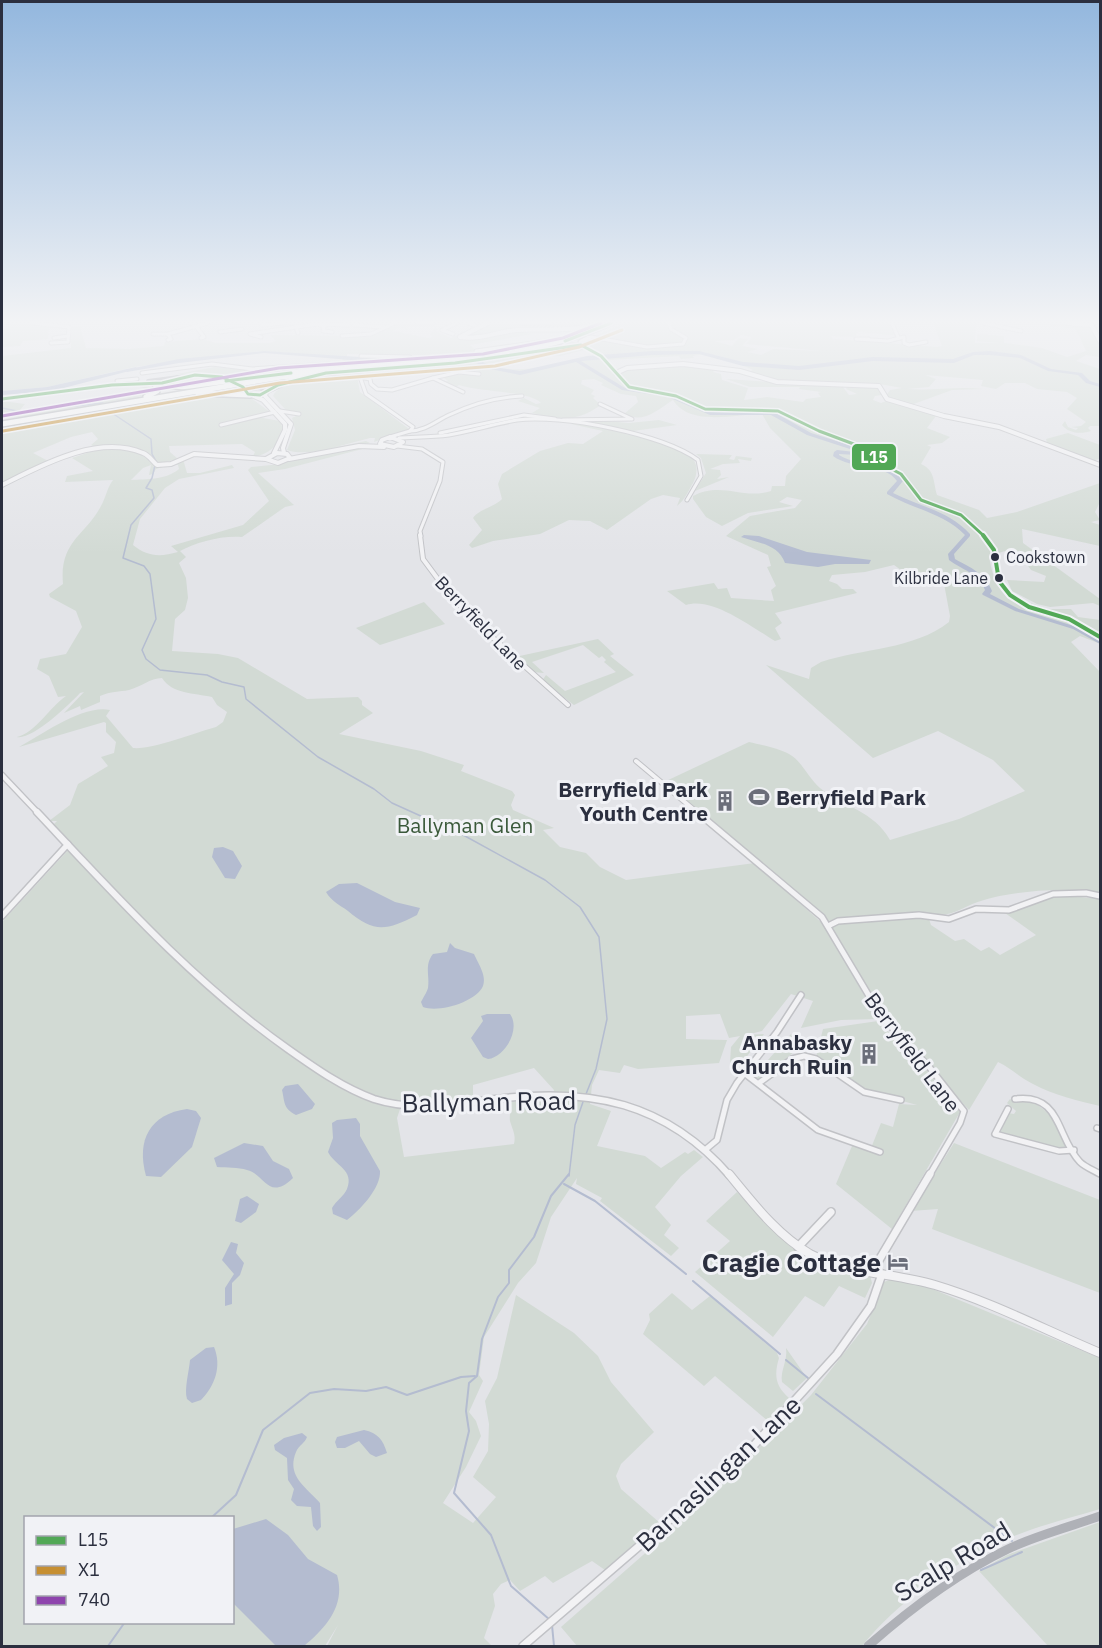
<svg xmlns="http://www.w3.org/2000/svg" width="1102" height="1648" viewBox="0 0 1102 1648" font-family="'IBM Plex Sans',sans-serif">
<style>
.green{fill:#d2dad4;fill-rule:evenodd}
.water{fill:#b4bcd0}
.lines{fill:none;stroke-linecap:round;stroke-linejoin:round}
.stream-far1{stroke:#b4bcd0;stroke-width:1.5}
.stream{stroke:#b4bcd0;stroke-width:2}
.river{fill:#b4bcd0;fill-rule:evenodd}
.minor-far3-casing{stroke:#c1c2c6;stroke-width:5}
.minor-far2-casing{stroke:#c1c2c6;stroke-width:6}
.minor-far1-casing{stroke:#c1c2c6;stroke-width:8}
.minor-casing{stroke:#c1c2c6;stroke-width:10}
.tertiary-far3-casing{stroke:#c1c2c6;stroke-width:6}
.tertiary-far2-casing{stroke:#c1c2c6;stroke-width:7}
.tertiary-far1-casing{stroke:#c1c2c6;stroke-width:9}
.tertiary-casing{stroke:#c1c2c6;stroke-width:10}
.trunk-casing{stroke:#b5b7bc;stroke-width:7}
.motorway-casing{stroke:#b5b7bc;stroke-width:8}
.minor-far3{stroke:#f2f2f4;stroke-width:3}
.minor-far2{stroke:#f2f2f4;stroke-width:4}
.minor-far1{stroke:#f2f2f4;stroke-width:5}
.minor{stroke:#f2f2f4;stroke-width:7}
.tertiary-far3{stroke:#f2f2f4;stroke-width:4}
.tertiary-far2{stroke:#f2f2f4;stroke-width:4.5}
.tertiary-far1{stroke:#f2f2f4;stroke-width:6}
.tertiary{stroke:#f2f2f4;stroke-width:8}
.secondary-far2{stroke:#afb1b7;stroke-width:4}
.secondary-far1{stroke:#afb1b7;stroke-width:5}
.secondary{stroke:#afb1b7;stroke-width:9}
.trunk{stroke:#f6f6f6;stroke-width:4.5}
.motorway{stroke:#f6f6f6;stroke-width:5}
.secondary-bridge{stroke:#afb1b7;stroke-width:4}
.bus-1-far1-casing{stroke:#f1f2f6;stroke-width:6}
.bus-1-casing{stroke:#f1f2f6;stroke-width:8}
.bus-2-casing{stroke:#f1f2f6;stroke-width:6}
.bus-3-casing{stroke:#f1f2f6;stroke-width:6}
.bus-1-far1{stroke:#52a856;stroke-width:3}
.bus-1{stroke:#52a856;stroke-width:4}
.bus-2{stroke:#c68f32;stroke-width:3}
.bus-3{stroke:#8e44ad;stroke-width:3}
.bus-dot{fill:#2b2f3f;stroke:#f1f2f6;stroke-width:2}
.labels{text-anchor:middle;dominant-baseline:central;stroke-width:6;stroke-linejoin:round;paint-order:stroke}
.far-bus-label{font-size:16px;fill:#2b2f3f;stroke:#f1f2f6;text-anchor:start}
.far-street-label{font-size:18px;fill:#2b2f3f;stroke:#f1f2f6}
.poi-label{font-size:21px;font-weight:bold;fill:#2b2f3f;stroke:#f1f2f6;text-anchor:end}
.park-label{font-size:21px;fill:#3a593a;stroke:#f1f2f6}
.street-label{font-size:21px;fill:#2b2f3f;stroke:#f1f2f6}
.near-street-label{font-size:26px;fill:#2b2f3f;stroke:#f1f2f6}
.near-poi-label{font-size:26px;font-weight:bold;fill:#2b2f3f;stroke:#f1f2f6;text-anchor:end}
.line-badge{stroke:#f1f2f6;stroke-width:2}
.badge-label{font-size:16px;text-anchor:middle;font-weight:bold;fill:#fff}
</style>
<rect width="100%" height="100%" fill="#e3e4e8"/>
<!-- green -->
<g class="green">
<polygon points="16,323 49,326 48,339 23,341 20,346 2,347 2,331"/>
<path d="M 397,323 L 421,326 L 405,326 L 408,330 L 399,327 L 390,333 L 394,331 L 428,338 L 433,337 L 430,334 L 435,327 L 438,329 L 436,331 L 451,338 L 478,325 L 476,323 L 544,326 L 564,323 L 606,323 L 570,337 L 565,332 L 518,331 L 533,334 L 470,345 L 477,351 L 550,342 C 510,353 469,358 427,359 L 427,355 L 347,354 L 347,357 L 260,351 L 134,367 L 47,387 L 2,391 L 2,356 L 71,348 L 71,327 L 80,326 L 86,348 L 129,349 L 164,346 L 165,342 L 202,339 L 216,343 L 270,343 L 276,341 L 270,335 L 367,336 Z"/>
<path d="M 624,323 L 666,323 L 669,330 L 684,337 L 685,343 L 687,336 L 671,328 L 671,323 L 895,323 L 900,336 L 860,332 L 856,333 L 856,337 L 831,336 L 835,342 L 834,339 L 937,347 L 942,346 L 933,323 L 976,323 L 975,343 L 1000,343 L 977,341 L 977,334 L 1004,336 L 1004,343 L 1042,348 L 1067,357 L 1086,351 L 1076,329 L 1031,323 L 1086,325 L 1090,326 L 1100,345 L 1100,357 L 1086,355 L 1076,361 L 1100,369 L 1100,426 L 1090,426 L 1088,428 L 1091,431 C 1082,434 1069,434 1062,425 L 1065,421 L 1068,427 L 1076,430 L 1078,428 L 1071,427 L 1081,426 L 1086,422 L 1067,409 L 1077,398 L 1067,392 L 1037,389 L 1025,383 L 1005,383 L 996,389 L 981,386 L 983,380 L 925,375 L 936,379 L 929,387 L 907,389 C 933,391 957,386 983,389 L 952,390 L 911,405 L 886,396 L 890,390 L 902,388 L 880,384 L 780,381 L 748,372 L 753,370 C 733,361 716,350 693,356 L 694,358 L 681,359 L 679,356 L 608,360 L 584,344 L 594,339 L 607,341 L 598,338 L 598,335 ZM 741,335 L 752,337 L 746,344 L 822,351 L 773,349 L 761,355 L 747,352 L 758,349 L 742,346 L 748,339 L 739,338 L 732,346 L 714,341 L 734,340 Z"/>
<path d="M 568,346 L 588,349 L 560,356 L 539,354 L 488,364 C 527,379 560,358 599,356 L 617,375 C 636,359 692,366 716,368 L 713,372 L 721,374 L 722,380 L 748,388 L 744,400 L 767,397 L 803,402 L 806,399 L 835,395 L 821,397 L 818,393 L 821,392 L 799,389 L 800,387 L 750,387 L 726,379 L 843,387 L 849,395 L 857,394 L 846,389 L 847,387 L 883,387 L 881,395 L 875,396 L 873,400 L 881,403 L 889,400 L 936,416 L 927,428 L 950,437 L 942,443 L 927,445 L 931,447 L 921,464 C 935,470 933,481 937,495 L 979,510 L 987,518 L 1017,512 L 1100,483 L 1100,502 L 1095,512 L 1100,520 L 1091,522 L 1100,525 L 1100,546 L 1022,529 L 1023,543 L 1100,599 L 1100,606 L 1093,603 L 1050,607 L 1037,604 L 1012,591 L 1007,580 L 1044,582 L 1046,576 L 1031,570 L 1021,556 L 1005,551 L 989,556 C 997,610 1025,605 1068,621 C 1079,625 1090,633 1100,640 L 1098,643 L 1080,636 L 1071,642 L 1100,672 L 1100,894 C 1071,886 1013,891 984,900 C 962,906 951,920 927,913 L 828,921 L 664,782 L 749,742 C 761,745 778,748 789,754 C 802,761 809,779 820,788 C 844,807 874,811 890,840 L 959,819 L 1025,791 L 993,760 L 938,731 L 873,758 L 766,665 L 809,679 L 811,668 L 821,662 C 863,648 913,650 949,622 L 950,616 L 942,573 C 917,585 915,580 894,565 L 865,572 L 832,575 L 829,581 L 837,584 L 842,589 L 853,589 L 857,593 L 775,613 L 782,623 L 775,628 L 781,639 L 775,641 C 753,628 712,596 686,605 L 667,591 L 714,583 L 718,589 L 727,588 L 731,598 L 774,601 L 771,590 L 776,586 L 767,567 L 771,566 L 768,555 L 726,536 L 750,516 L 795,508 L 802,500 L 787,497 L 779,502 L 793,506 L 748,513 L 722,526 L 706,517 L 693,499 L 693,496 C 722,481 742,500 771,491 L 772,486 L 785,486 L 786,476 L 801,459 L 770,428 L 762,414 C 735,414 690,427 673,400 C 656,411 643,424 624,414 L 638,402 L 636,396 L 621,394 L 601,385 L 603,383 L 594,379 L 582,380 L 581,384 L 594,390 L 591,394 L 595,396 L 593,398 L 601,405 C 575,423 561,419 532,413 L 540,408 L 518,401 L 524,398 L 536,404 L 541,403 C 531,391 478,392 459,385 L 456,387 L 443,382 L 448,381 L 441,376 L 482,373 L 471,369 L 473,367 L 458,366 L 399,374 L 394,370 L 362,372 L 365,374 L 357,376 L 360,392 L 409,429 L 374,442 L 375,438 L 370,438 L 332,448 L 366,441 L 370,443 C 334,449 302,456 287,450 L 295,430 L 292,418 L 302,413 L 286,410 L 273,396 C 282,371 430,367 459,364 C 495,360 534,356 568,346 Z"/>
<polygon points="342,359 374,362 231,378 228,376 238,375 158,374 177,374 215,367 262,372 346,363"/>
<path d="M 146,384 L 155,390 C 120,408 43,414 2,419 L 2,401 L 25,404 L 20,410 L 23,412 L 145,393 L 147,389 L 137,386 Z"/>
<path d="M 202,395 L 251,398 L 270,412 L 261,416 L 263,418 L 280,421 C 289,437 269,457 253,456 L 255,452 L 242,444 L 169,446 L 170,452 L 178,459 L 153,465 L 166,466 L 156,469 L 153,474 L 149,475 L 151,465 L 143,468 L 131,480 C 147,479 166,480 179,469 L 178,465 L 174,464 L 183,459 L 187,473 L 200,473 L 232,465 L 234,468 L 179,479 L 165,488 L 140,519 L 133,545 C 148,557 160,557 178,552 L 171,546 L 243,525 L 269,501 L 248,470 L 251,467 L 281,464 L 295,458 L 358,447 L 370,447 L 285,469 L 258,473 L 294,505 L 285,507 L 242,537 C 223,535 196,542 180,551 L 186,557 L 179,563 L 186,578 L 188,598 L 185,610 L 175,619 L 172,651 L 218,654 L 238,658 L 307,699 L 358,697 L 362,701 L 362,705 L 373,713 L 339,734 L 421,751 L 464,765 L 461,771 L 512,791 L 515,795 L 511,805 L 513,810 L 554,828 L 543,830 L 560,847 L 586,853 L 600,867 L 626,880 L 755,863 L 823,924 L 878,1019 L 841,1020 L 801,1028 L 813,1001 L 791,994 L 762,1031 L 746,1035 L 764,1034 L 738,1068 L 730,1063 L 731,1047 L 740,1036 L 729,1038 L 720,1014 L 686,1016 L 686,1039 L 727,1040 L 719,1063 L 638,1069 L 624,1065 L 620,1073 L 599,1070 L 592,1085 L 590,1104 L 611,1111 L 597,1146 L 645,1156 L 661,1168 L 685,1152 L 688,1154 L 694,1150 L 703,1157 L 681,1176 L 655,1207 L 671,1225 L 664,1235 L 679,1248 L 671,1256 L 600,1201 L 602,1198 L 576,1184 L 577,1178 L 551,1217 L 536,1263 L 518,1283 L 484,1337 L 479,1375 L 483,1381 L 469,1412 L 476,1421 L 481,1436 L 466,1467 L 443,1503 L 473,1523 L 496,1497 L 473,1477 L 488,1451 L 489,1424 L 485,1401 L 497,1378 L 516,1295 L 574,1333 L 598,1356 L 611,1382 L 654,1432 L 621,1464 L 616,1476 L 621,1489 L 660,1523 L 605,1570 L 592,1561 L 553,1583 L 545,1576 L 520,1591 L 510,1580 L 501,1584 L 493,1594 L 495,1606 L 484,1638 L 492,1646 L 327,1646 L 338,1625 L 325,1646 L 2,1646 L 2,922 L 72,846 L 52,826 L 57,821 L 49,821 L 70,805 L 78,784 L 108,766 L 101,757 L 114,753 L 116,742 L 106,732 L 106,723 L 104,722 L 19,747 C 41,735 84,704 110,710 L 106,716 C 115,727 124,737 133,748 C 151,750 194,733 216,727 L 223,722 L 227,712 L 217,705 L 212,697 C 194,693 172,694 162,678 C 150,678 141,687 129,690 C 119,692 111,691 100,696 L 100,702 L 81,710 L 80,706 L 64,713 L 84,692 L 80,693 C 69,705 32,740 17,737 C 35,733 50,707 66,696 L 58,697 L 49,676 L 37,669 L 40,659 L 66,654 L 82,627 L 76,611 L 50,597 L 49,594 L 63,584 C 59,541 86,535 101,506 C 106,497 107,488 113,480 L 65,482 L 67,476 L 93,471 L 72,458 L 99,449 L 91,445 L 98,439 L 92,432 L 71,437 L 33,453 L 52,463 L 22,472 L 2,484 L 2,426 ZM 534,1068 L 554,1090 L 552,1099 L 509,1102 C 512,1110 509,1114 510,1121 C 513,1131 516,1135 514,1144 L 404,1157 L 397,1118 L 401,1106 L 473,1100 L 473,1085 ZM 26,1518 L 232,1518 L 232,1622 L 26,1622 Z"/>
<polygon points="572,418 629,423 659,420 677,425 633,431 571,421"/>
<path d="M 571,424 C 600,425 670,438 691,457 C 699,464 697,475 693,483 C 688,491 685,500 677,506 L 680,498 L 663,495 L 651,499 L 607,530 L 590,521 L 569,520 L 540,534 L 493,541 L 472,548 L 469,545 L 482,530 L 473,518 C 479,509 493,508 502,499 L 498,484 L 502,474 L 540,451 L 568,443 L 583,444 L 603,431 Z"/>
<polygon points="1068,433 1100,445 1100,459 1095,460 1100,464 1044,444 1047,443 1046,439"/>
<polygon points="696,454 732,455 729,459 734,460 736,456 752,458 751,461 738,459 740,463 723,464 710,469 720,470 721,475 717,479 729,477 695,491 706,473 701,458"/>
<polygon points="1025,601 1048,609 1071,609 1078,617 1100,620 1100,635 1027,604"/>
<polygon points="424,602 445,624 380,645 356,628"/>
<polygon points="598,639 614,654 610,656 634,675 574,705 542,681 546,675 565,691 616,672 604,662 606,660 602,656 599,658 583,645 532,662 544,673 532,672 515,657"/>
<path d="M 1061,895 L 1100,899 L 1100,1106 C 1078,1101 1054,1095 1033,1084 C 1020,1078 1011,1068 998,1062 L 969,1110 L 883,1013 L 832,930 L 833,926 L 838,923 L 928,916 L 931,925 L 955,941 L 964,939 L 981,951 L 989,947 L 1000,955 L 1036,935 L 1005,913 Z"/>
<polygon points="878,1021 928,1072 960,1112 892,1229 836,1184 852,1146 871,1148 881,1123 893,1127 899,1104 917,1105 866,1091 816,1057 823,1029"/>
<polygon points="791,1034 796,1050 761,1080 753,1077"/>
<path d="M 1010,1099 L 1015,1102 L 1025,1099 C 1049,1108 1058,1124 1068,1147 L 1059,1149 L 1000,1134 L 1008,1113 L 1014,1114 L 1016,1111 L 1007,1103 Z"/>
<polygon points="954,1143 1100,1200 1100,1293 932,1229 938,1209 911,1211"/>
<polygon points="737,1192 795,1249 870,1275 872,1283 865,1298 839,1286 824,1307 805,1296 773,1337 695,1272 730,1241 706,1221"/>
<path d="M 892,1279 L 925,1286 L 1100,1358 L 1100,1509 C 1070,1518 1038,1526 1009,1538 C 957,1560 896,1603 862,1646 L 577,1646 L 561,1627 L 716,1491 L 811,1395 L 867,1324 L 884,1282 Z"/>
<path d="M 672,1293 L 692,1310 L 710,1296 L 777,1353 L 779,1358 C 774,1375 775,1386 789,1398 L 769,1422 L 715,1376 L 704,1386 L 643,1334 L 650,1320 L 649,1314 Z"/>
<path d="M 786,1348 L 807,1378 L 793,1391 L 782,1382 C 780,1370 788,1361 786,1348 Z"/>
<polygon points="1100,1522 1100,1646 1048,1646 979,1571 1007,1555"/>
</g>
<!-- water -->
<g class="water">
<polygon points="136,367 137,369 52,391 2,395 2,391 47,387"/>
<path d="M 744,535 L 759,536 L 807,552 L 871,560 L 869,564 L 835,564 L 818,567 L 785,563 C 778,544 758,543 741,537 Z"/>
<polygon points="223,847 233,851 242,866 235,879 225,878 212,857 214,848"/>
<path d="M 357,883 L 395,902 L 420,908 L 417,915 C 386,931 374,933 348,911 C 340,905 332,902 326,892 L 339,884 Z"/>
<path d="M 450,943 L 455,948 L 474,954 C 478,963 487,976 483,986 C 476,1002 439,1013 423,1007 L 421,1002 C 423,998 427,992 428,988 C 430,976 424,965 433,954 L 447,952 Z"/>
<path d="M 487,1014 L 510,1014 C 521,1029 505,1057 488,1059 L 483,1057 L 471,1038 L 483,1021 L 481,1016 Z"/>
<path d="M 298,1084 L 315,1104 L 312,1109 L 296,1115 C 283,1108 285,1103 282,1090 L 285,1086 Z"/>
<path d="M 187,1109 L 196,1111 L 201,1118 L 192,1147 L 161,1177 L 146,1176 C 136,1140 150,1114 187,1109 Z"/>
<path d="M 356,1118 L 360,1124 L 360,1136 L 380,1171 C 381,1188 360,1210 347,1220 L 333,1214 L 332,1208 C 336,1201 344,1196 347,1189 C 355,1170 334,1165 328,1152 L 333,1138 L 332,1123 L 337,1120 Z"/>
<path d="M 244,1143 L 263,1146 L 273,1161 L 289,1169 L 293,1178 C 268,1202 265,1174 247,1170 C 238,1167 227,1168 217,1167 L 214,1158 Z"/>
<polygon points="247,1196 259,1204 256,1212 241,1223 235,1221 240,1199"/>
<polygon points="231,1242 238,1244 236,1253 244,1263 240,1275 232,1283 232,1304 225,1306 225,1288 234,1274 222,1260"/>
<path d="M 214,1347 C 222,1366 215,1386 201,1400 L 192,1403 L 187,1399 C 184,1389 189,1372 190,1360 L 206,1348 Z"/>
<path d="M 364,1430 C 378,1433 383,1440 387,1453 L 376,1457 L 370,1454 L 359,1441 L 345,1448 L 337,1448 L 335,1442 L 337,1437 Z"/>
<path d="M 302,1433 L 307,1437 C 305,1443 299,1445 296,1452 C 286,1476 306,1487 320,1503 L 321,1527 L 317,1531 L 313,1526 L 311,1507 L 297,1506 L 291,1500 L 294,1489 L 288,1480 L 287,1458 L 275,1450 L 274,1445 L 284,1438 Z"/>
<path d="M 266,1519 L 288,1535 L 308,1559 L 337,1575 C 346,1605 326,1628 304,1646 L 276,1646 L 233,1603 L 233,1529 Z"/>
</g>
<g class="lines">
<!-- stream-far1 -->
<g class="stream-far1">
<polyline points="2,408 22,412 103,403"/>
<polyline points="109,411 151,439 152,454 156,461 152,478 146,488 152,490 154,498 131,525 123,558 144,566 150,574 156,619 142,650 146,659 160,670 207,675 222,682 244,687 246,699 318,757 374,789 392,803 465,836 545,880 580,907 599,937 607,1019 596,1069 586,1094"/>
<polyline points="569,1176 575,1125 584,1099"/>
</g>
<!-- stream -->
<g class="stream">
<polyline points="564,1184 595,1201 686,1274"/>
<polyline points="693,1281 780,1354"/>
<polyline points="786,1360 808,1378"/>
<polyline points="816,1394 1012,1541"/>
<polyline points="211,1518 236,1495 263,1430 310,1393 334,1389 366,1391 386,1387 407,1395 461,1377 475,1376"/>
<polyline points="981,1570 1022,1552"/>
<polyline points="550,1620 511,1586 491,1535 454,1493 469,1431 466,1411 469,1383 477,1376 482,1339 498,1297 509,1283 509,1270 534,1237 551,1196 569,1174"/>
<polyline points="552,1625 554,1646"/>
<polyline points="108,1646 125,1622"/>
</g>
<!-- river -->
<path class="river" d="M 264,351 L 376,358 L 466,354 L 493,367 L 520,371 L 587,356 L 652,351 L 699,351 L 743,362 L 799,366 L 873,357 L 953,359 L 973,352 L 990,351 L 1021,355 L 1051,369 L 1082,373 L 1090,381 L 1100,384 L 1100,387 L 1086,383 L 1078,375 L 1048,371 L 1020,358 L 990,355 L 974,355 L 954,363 L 873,361 L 799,370 L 743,366 L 699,354 L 652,355 L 581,361 L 625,388 L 671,395 L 711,411 L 774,412 L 811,433 L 862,449 L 863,450 L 858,455 L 839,454 L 839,455 C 860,468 889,460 903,481 L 893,493 C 920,507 948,510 970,534 L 970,536 L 954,554 L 955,559 C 971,568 985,573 992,591 L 990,594 L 1019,609 L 1077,627 L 1100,639 L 1100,644 L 1073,629 L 1015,611 L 983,595 L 982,594 L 985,590 C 979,573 962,570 949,560 L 948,554 L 965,535 C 944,513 913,509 887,494 L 887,492 L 897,481 C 885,463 852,470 833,456 L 834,452 L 837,450 L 855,452 L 856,451 L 807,435 L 771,415 L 710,415 L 668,397 L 622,390 L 576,362 L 520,375 L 490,369 L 465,358 L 376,362 L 264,353 L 179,363 L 127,372 L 124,370 L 179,359 Z"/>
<!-- minor-far3 casing -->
<g class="minor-far3-casing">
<g id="minor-far3">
<polyline points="33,323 69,327 68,342 51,343"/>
<polyline points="417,323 433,323"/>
<polyline points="468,323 475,325"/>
<polyline points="521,323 551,323"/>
<polyline points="892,323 898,337"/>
<polyline points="983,323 1021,331"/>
<polyline points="320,324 349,325"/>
<polyline points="262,325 284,323"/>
<polyline points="354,325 384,327"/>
<polyline points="196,326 204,337 201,338"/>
<polyline points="220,332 242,329"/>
<polyline points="298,333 296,327 318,324 324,327 323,331 332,332"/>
<polyline points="153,334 168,334 208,323"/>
<polyline points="168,334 171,339 168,340"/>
<polyline points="453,334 442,330 457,323"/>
<polyline points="342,336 371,334 395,323"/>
<polyline points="261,337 250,334 296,327"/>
<polyline points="591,337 647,347 683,344 686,338 671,329 669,323"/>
<polyline points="54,338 68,336"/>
<polyline points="869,339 856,339 888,341 904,337 904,343 909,345 926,342"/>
<polyline points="476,351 546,341 556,343"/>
<polyline points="361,356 410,357 413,360"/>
<polyline points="142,373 212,364 252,369 330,364"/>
<polyline points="433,378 459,372 479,374"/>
<polyline points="117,381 137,379"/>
<polyline points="280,411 299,414"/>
<polyline points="563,420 632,419 600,404"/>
<polyline points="221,425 275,412"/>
<path d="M 410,431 C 425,431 436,421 449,415 C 472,404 496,397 522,396"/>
<polyline points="440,433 524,415 555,419"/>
<polyline points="390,437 410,431 413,427 366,394 360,377 370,379 371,384 377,389 392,390 433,378 463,392"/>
<path d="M 399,438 C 416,437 433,437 449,435 C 472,431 494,424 517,420 C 560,414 663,434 698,460 L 701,476 L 687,500"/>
<polyline points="397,446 422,449 443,462 440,481 420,531 421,536"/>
</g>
</g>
<!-- minor-far2 casing -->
<g class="minor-far2-casing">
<g id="minor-far2">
<polyline points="420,535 423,559 449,594 481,627 568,705"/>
<polyline points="636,761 699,814"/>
</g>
</g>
<!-- minor-far1 casing -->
<g class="minor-far1-casing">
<g id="minor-far1">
<polyline points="697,812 822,917 881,1016 930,1068 964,1111 960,1123 929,1176"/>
<polyline points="2,916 68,844"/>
<polyline points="828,926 838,921 919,915 949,919 976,909 1009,910 1053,894 1086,893 1100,896"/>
<polyline points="744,1073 818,1130 880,1152"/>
<polyline points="759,1083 792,1059 804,1056 816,1059 864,1092 901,1100"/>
<path d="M 1015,1099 C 1062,1093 1056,1137 1080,1162 C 1085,1167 1093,1170 1100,1174"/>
<polyline points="1008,1109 995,1134 1059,1151 1074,1150"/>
<polyline points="1097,1128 1100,1129"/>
<polyline points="705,1150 717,1140 727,1100 737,1083 777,1032 801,995"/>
</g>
</g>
<!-- minor casing -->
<g class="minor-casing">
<g id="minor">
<polyline points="798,1247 831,1212"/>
<polyline points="872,1272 930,1174"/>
<polyline points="523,1646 746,1454 837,1354 871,1306 882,1274"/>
</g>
</g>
<!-- tertiary-far3 casing -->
<g class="tertiary-far3-casing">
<g id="tertiary-far3">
<path d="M 488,323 L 460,337 C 480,340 497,332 516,330 C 545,328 571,333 600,323"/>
<polyline points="1067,323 1091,325"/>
<polyline points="1091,324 1100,341"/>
<polyline points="616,373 627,368 683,364 740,371 777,382 879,386 887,399 944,416 999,427 1100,465"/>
<polyline points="266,392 265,396 291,424 283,448 284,453"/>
<polyline points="254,396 263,400 285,424 285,430 274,453"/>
<polygon points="390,437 403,442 394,447 380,444 382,440"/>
<polygon points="277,453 287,454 290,458 278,463 266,459"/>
<polyline points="289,459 359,446 384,447"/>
<path d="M 2,485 C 42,465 98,434 143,453 C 149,455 152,461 157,465 L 171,464 L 194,454 L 266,459"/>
</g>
</g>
<!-- tertiary-far2 casing -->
<g class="tertiary-far2-casing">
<polyline id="tertiary-far2" points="2,775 39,814"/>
</g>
<!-- tertiary-far1 casing -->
<g class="tertiary-far1-casing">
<path id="tertiary-far1" d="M 37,812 C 116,896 193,982 288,1049 C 315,1068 343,1088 374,1099 C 414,1112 455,1104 496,1099 C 590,1087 666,1102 730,1176"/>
</g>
<!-- tertiary casing -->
<g class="tertiary-casing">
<path id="tertiary" d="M 729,1174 C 753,1203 777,1235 810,1254 C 848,1274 894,1273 935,1285 C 992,1302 1045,1330 1100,1353"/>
</g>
<!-- trunk casing -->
<g class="trunk-casing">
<g id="trunk">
<polyline points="564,346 583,346 581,342 589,338"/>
<path d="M 167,382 L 170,386 L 182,387 C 229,382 276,373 323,369 C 426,361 514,366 611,323"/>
<polyline points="266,391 290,380 312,376"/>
</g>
</g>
<!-- motorway casing -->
<g class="motorway-casing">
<g id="motorway">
<polyline points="198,393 250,395"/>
<polyline points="146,397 157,391 155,383"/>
<polyline points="2,424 281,377 375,368"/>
</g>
</g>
<!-- minor-far3 -->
<use href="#minor-far3" class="minor-far3"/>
<!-- minor-far2 -->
<use href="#minor-far2" class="minor-far2"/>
<!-- minor-far1 -->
<use href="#minor-far1" class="minor-far1"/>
<!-- minor -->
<use href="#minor" class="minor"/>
<!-- tertiary-far3 -->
<use href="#tertiary-far3" class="tertiary-far3"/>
<!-- tertiary-far2 -->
<use href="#tertiary-far2" class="tertiary-far2"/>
<!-- tertiary-far1 -->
<use href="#tertiary-far1" class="tertiary-far1"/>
<!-- tertiary -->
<use href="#tertiary" class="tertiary"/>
<!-- secondary-far2 -->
<g class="secondary-far2">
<polyline points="583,346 601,356 629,387 676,396 705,409 778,411 819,431 867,449 878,462 901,474 921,500 961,515 984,536"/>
<polyline points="148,381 195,375 227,379"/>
<polyline points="240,385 250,395 260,395 266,391 259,388 247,390"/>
<polyline points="2,399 112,385 162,383 177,377"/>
</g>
<!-- secondary-far1 -->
<polyline class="secondary-far1" points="983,535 994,550 999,581 1010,595 1029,607 1069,619 1100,637"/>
<!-- secondary -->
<path class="secondary" d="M 868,1646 C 910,1609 958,1573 1008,1549 C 1037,1535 1070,1527 1100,1516"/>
<!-- trunk -->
<use href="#trunk" class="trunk"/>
<!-- motorway -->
<use href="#motorway" class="motorway"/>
<!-- secondary-bridge -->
<polyline class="secondary-bridge" points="227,379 240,385"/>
<!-- bus-1-far1 casing -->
<g class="bus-1-far1-casing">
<g id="bus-1-far1">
<polyline points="565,341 611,323"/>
<polyline points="226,381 291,373"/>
<polyline points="2,399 112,385 162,383 195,375 222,377 243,387 248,394 260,395 278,385 326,373 455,363 581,345 601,356 629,387 676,396 705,409 778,411 819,431 867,449 878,462 901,474 921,500 961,515 984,536"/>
</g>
</g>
<!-- bus-1 casing -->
<g class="bus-1-casing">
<polyline id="bus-1" points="983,535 994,550 999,581 1010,595 1029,607 1069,619 1100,637"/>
</g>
<!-- bus-2 casing -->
<g class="bus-2-casing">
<polyline id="bus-2" points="3,431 280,383 495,366 579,347 622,330"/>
</g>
<!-- bus-3 casing -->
<g class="bus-3-casing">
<polyline id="bus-3" points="2,416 279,368 483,354 563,338 601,323"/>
</g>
<!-- bus-1-far1 -->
<use href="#bus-1-far1" class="bus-1-far1"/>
<!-- bus-1 -->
<use href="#bus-1" class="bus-1"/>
<!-- bus-2 -->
<use href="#bus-2" class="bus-2"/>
<!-- bus-3 -->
<use href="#bus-3" class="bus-3"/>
</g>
<!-- sky -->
<linearGradient id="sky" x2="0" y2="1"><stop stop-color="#93b7de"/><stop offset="0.58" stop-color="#f2f3f5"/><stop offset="1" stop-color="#f2f3f5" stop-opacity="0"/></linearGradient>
<rect width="1102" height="554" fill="url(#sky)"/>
<!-- icons -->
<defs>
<g id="stadium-bare" transform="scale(1.62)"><path d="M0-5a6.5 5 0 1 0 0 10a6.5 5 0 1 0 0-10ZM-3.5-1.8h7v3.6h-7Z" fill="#6b6e7a" stroke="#f1f2f6" stroke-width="2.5" paint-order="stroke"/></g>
<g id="building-bare" transform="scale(1.62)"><path d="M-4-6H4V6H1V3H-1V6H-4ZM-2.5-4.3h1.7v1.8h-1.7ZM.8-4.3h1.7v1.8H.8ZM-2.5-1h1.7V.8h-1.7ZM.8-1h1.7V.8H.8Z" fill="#6b6e7a" stroke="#f1f2f6" stroke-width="2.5" paint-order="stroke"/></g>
<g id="hotel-bare" transform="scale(1.62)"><path d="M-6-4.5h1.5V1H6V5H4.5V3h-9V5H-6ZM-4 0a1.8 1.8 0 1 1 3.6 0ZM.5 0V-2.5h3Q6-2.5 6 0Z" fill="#6b6e7a" stroke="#f1f2f6" stroke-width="2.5" paint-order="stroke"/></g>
</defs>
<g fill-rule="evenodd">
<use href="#stadium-bare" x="759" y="797"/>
<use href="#building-bare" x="725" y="801"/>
<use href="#building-bare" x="869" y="1054"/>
<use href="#hotel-bare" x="898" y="1262"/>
</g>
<!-- markers -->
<g class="bus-dot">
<circle cx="995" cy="557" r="5"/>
<circle cx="999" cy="578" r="5"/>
</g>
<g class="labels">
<!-- far-bus labels -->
<g class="far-bus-label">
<text x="1006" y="557">Cookstown</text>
<text x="988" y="578" text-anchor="end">Kilbride Lane</text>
</g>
<!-- far-street labels -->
<g class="far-street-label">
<text transform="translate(481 623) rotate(46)">Berryfield Lane</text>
</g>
<!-- poi labels -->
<g class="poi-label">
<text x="708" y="789">Berryfield Park<tspan x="708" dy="24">Youth Centre</tspan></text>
<text x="776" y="797" text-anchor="start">Berryfield Park</text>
<text x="852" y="1042">Annabasky<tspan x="852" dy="24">Church Ruin</tspan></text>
</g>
<!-- park labels -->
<g class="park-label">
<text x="465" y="825">Ballyman Glen</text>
</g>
<!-- street labels -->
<g class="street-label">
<text transform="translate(913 1052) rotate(53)">Berryfield Lane</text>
</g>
<!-- near-street labels -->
<g class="near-street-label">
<text transform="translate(489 1101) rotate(-1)">Ballyman Road</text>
<text transform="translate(718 1473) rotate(-43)">Barnaslingan Lane</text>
<text transform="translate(952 1561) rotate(-31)">Scalp Road</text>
</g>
<!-- near-poi labels -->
<g class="near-poi-label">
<text x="881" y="1262">Cragie Cottage</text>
</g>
</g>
<rect class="line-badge" x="851" y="443" width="46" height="28" rx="6" fill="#52a856"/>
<g class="badge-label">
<text x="874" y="463">L15</text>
</g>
<!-- border -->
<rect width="1102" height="1648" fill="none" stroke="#2b2f3f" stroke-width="6"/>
<!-- legend -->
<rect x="24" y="1516" width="210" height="108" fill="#f1f2f6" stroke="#a2a4ad" stroke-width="1.5"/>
<rect x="36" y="1536" width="30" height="9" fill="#52a856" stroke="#a2a4ad" stroke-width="1.5"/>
<text x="78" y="1546" font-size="18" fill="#2b2f3f">L15</text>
<rect x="36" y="1566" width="30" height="9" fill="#c68f32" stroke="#a2a4ad" stroke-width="1.5"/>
<text x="78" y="1576" font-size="18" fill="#2b2f3f">X1</text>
<rect x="36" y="1596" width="30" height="9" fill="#8e44ad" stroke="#a2a4ad" stroke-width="1.5"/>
<text x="78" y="1606" font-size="18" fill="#2b2f3f">740</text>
</svg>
